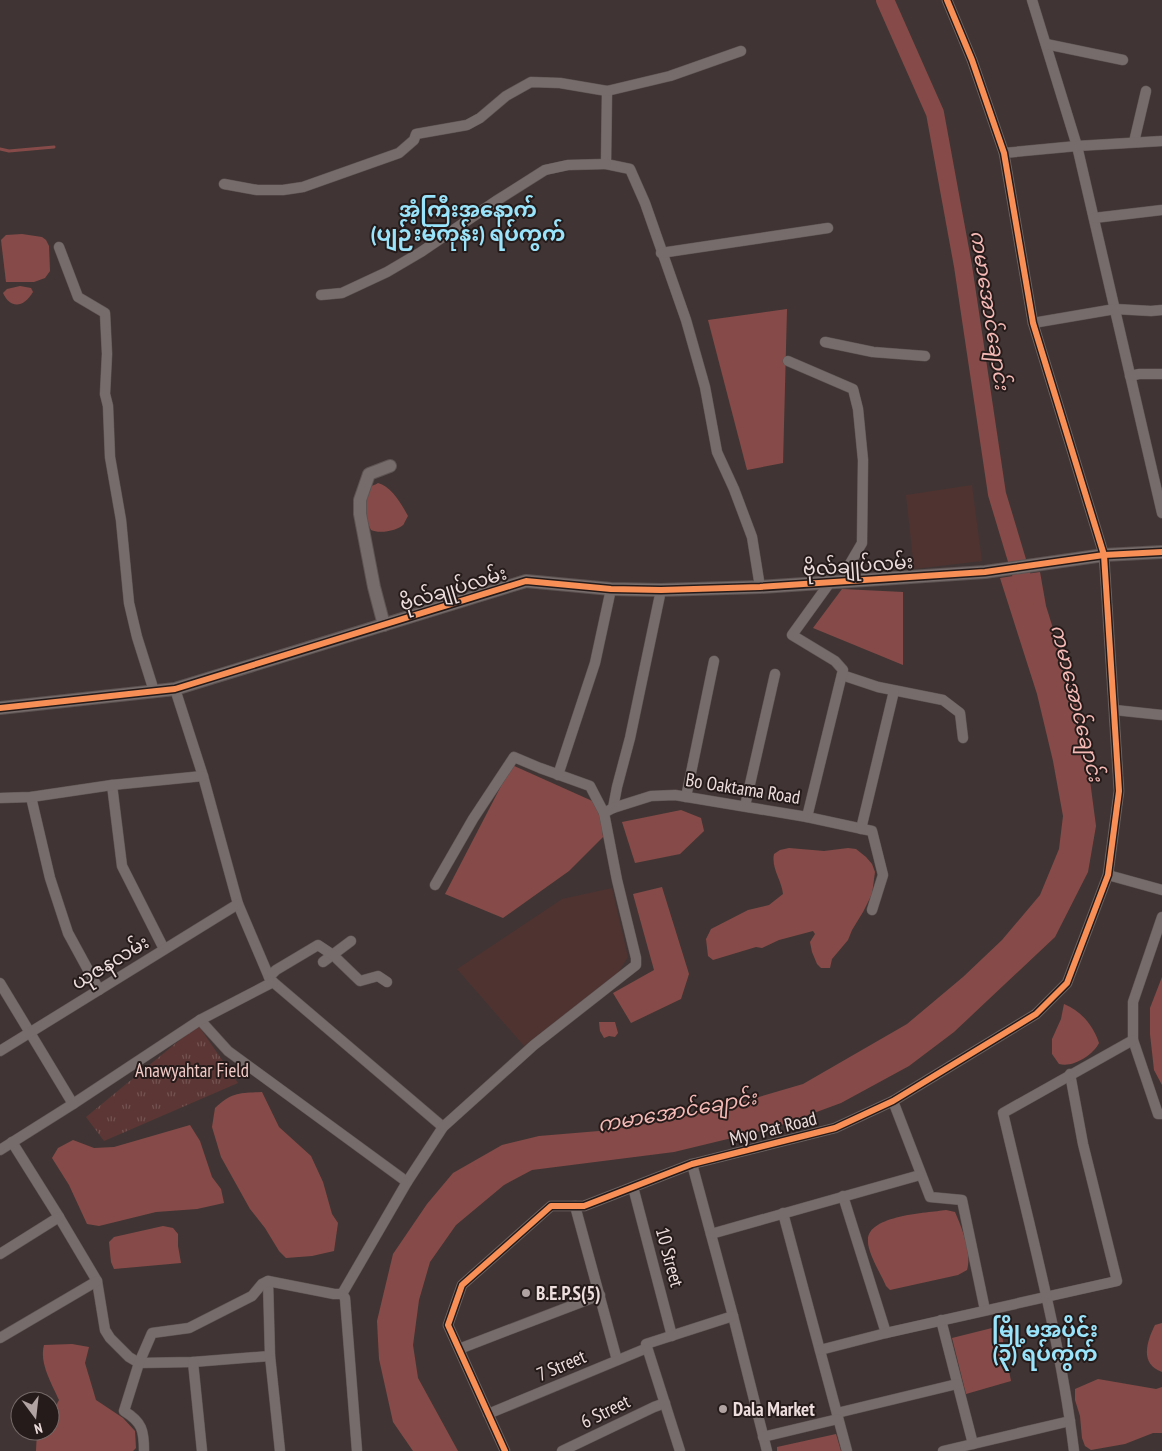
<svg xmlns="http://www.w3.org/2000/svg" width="1162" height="1451" viewBox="0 0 1162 1451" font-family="'PT Sans Narrow','Noto Sans Myanmar',sans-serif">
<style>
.built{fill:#4e3331}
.park{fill:url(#park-tufts)}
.water{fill:#864b48}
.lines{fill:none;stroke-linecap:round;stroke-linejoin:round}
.stream{stroke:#864b48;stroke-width:3}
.river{stroke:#864b48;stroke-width:18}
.minor-casing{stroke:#5e5453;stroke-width:11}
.tertiary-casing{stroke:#5e5453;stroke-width:14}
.minor{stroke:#766c6b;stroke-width:10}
.tertiary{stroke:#766c6b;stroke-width:12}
.cycleway-casing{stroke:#251b1a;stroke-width:9}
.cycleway{stroke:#f78f57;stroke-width:6}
.poi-dot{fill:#b0a3a2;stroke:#251b1a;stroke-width:2}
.labels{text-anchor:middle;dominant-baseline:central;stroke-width:4;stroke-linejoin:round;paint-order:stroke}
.street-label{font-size:19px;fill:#eddedd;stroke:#251b1a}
.park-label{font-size:19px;fill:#f2cac6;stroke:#251b1a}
.poi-label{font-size:19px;font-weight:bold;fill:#eddedd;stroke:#251b1a;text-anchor:start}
.water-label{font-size:20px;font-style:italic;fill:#f6bab6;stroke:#251b1a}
.quarter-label{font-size:21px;font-weight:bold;fill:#9ae4fb;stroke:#251b1a}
</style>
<defs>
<pattern id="park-tufts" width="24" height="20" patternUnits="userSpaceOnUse" patternTransform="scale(1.25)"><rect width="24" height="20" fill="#5b3634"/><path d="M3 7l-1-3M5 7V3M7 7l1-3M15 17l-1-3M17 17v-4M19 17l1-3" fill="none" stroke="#735351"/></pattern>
</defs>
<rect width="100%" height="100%" fill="#403534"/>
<!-- built -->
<g class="built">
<polygon points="972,485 982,561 914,569 906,495"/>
<polygon points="612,888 628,957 618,973 524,1046 457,969 562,899"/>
</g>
<!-- park -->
<polygon class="park" points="198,1025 238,1083 104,1141 86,1117"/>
<!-- water -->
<g class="water">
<polygon points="22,234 42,237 46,240 49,246 50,271 45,278 34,282 6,282 1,240 6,235"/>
<path d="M 20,286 L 31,288 L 33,292 C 24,307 11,310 3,293 L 7,289 Z"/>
<polygon points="787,309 783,463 747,470 708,320"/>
<path d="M 378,483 C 391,486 402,505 408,516 C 408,516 404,523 404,524 C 398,531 379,534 371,530 C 366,521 361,495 370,487 C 373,485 375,485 378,483 Z"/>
<polygon points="1040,572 1046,606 1076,702 1089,773 1096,826 1088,872 1055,937 954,1032 909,1066 841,1103 773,1128 674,1152 532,1170 504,1185 456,1225 430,1262 419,1300 413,1345 418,1378 458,1451 413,1451 393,1422 379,1359 377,1321 393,1254 427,1204 453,1173 502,1145 539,1136 599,1131 659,1122 718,1109 803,1084 907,1024 963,977 1002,940 1040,895 1059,849 1063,816 1053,761 1037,694 1000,578"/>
<polygon points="842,589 903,592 903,665 813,628"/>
<polygon points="512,765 599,804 603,837 569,871 503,918 445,894"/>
<polygon points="681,810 701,818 704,831 680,854 635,863 622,822"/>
<path d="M 789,848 L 824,851 L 848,848 L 856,849 L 866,857 L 872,864 L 875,872 L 872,894 L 863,912 L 852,930 L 848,940 L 832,959 L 830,968 L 821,968 L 817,964 L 812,952 L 810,942 L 815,934 L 813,931 L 779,940 L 762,948 L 756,947 L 713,960 L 708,956 L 706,939 L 711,929 L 748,910 L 769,905 L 783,894 C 782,881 771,868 774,854 L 780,850 Z"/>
<polygon points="662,887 689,974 681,999 631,1023 613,993 654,970 633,894"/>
<polygon points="1162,977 1162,1085 1154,1070 1150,1034 1150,1008"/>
<path d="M 1064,1004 C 1081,1011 1093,1025 1099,1043 C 1093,1055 1073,1068 1059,1064 L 1052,1054 L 1052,1039 L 1061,1019 Z"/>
<polygon points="599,1022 615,1022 618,1033 615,1037 609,1036 604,1038 600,1031"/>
<path d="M 262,1092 L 279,1127 L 311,1156 L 323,1182 L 332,1214 L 338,1223 L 334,1251 L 312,1256 L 286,1258 L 279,1251 L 265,1228 L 250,1209 L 221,1157 L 212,1127 L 215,1108 C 232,1092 240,1093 262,1092 Z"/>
<polygon points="190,1125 200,1141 212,1177 221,1189 224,1203 197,1209 156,1212 99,1226 87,1224 69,1185 52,1158 58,1148 73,1140 94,1148 114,1147"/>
<path d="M 946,1210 L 955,1212 C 962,1228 972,1254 967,1270 L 958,1275 L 890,1290 L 886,1286 C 881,1274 867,1252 868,1240 C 868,1215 927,1213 946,1210 Z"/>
<polygon points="163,1226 173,1228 178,1234 178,1246 181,1263 114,1269 111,1262 109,1242 114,1237"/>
<path d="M 1162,1323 L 1162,1372 C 1139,1364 1147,1341 1155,1325 Z"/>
<polygon points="1000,1326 1011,1381 966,1394 952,1338"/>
<path d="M 72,1344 L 89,1347 L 85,1363 L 96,1400 L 123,1418 L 135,1431 L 136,1448 L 133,1451 L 36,1451 L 37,1431 L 50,1431 L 50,1417 L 59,1400 C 52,1384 39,1363 44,1345 Z"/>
<polygon points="1098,1379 1156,1389 1162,1387 1162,1433 1153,1433 1125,1444 1091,1450 1085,1446 1082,1438 1080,1416 1075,1400 1075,1389"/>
<polygon points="836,1434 841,1451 777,1451 777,1447"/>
</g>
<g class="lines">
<!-- stream -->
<polyline class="stream" points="0,149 9,151 54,147"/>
<!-- river -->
<polyline class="river" points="885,0 935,113 963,266 997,494 1028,597"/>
<!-- minor casing -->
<g class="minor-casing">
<g id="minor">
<polyline points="1032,0 1077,146 1162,513"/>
<polyline points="1046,44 1123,60"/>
<polyline points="607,91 606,164 630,169 645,203 686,320 705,387 717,452 734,489 752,537 760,587"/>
<polyline points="1134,142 1146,91"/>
<polyline points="1004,153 1077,146 1162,141"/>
<polyline points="224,184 257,190 283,190 303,187 399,153 414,140 416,134 467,125 480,118 506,96 531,82 560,83 607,91 670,76 741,51"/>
<polyline points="1094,218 1162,210"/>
<polyline points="59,247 78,297 105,313 107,354 105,394 108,406 110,457 121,520 129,603 137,637 154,691"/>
<polyline points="661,253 828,228"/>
<polyline points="321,295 342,293 387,272 421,252 496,201 545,170 568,165 606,164"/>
<polyline points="1033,323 1115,309 1151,311 1162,310"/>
<polyline points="825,342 873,352 925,356"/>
<polyline points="788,361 853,389 858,409 863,460 862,543 848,567 844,581"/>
<polyline points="1130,376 1139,374 1162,374"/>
<polyline points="842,675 878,687 943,700 960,713 963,738"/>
<polyline points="175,689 203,776 238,904 269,977 273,982 443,1127"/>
<polyline points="1115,710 1162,715"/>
<polyline points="558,775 595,663 611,589"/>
<polyline points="112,785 122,866 164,949"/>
<polyline points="31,797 50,878 68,933 99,990"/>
<polyline points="686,797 714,661"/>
<polyline points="0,798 31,797 112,785 203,776"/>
<polyline points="745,806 775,674"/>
<polyline points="613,808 617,787 630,738 661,590"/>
<polyline points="807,817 872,831 883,875 872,910"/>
<polyline points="861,829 894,691"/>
<polyline points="1108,875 1162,890"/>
<polyline points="435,885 473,819 514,757 540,768 590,786 604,813"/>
<polyline points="1162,917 1133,1002 1133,1040 1158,1114 1162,1114"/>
<polyline points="323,962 351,941"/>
<polyline points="269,977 276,970 318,945 333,955 360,981 378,976 387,982"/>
<polyline points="0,983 73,1104"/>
<polyline points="200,1020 228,1051 407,1182"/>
<polyline points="0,1051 238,904"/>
<polyline points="893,1101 930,1197 962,1200 985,1310"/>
<polyline points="12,1142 59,1217 97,1281 105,1330 110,1338 129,1357 139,1363 193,1362 270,1356"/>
<polyline points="0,1150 73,1104 200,1020 273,982"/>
<polyline points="692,1164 733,1316 767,1451"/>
<polyline points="633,1187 672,1336"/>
<polyline points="843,1196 886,1333"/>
<polyline points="575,1206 617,1360"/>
<polyline points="783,1213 847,1451"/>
<polyline points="711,1234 920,1175"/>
<polyline points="0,1254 59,1217"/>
<polyline points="268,1281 270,1356 280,1451"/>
<polyline points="342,1294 407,1182 443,1127 534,1045 636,965 636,958 617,880 604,813 613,808 651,796 675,795 807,817 843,670 835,661 792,635 831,581"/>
<polyline points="941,1320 973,1444"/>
<polyline points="0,1338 97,1281"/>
<polyline points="459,1349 600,1295"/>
<polyline points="820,1350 886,1333 1117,1281 1083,1144 1070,1074"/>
<polyline points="193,1362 202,1451"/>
<polyline points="837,1413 957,1384"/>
<polyline points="488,1414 647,1348"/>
<polyline points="763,1437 838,1419"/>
<path d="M 144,1451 C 144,1430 142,1422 124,1411 L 139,1363 L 152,1333 L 189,1328 L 252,1296 L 262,1284 L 268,1281 L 334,1294 L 342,1294 L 345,1298 L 357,1451"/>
<polyline points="505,1451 448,1325 462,1285 551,1206 584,1206 692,1164 835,1128 893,1101 1036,1014 1067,983 1108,875 1119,791 1104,555 1033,323 1004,153 972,60 947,0"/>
<polyline points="562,1451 654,1407 665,1403"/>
<polyline points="680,1451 646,1344 733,1316"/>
<polyline points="943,1451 1070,1421"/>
<path d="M 1074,1451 C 1060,1337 1029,1225 1003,1113 L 1133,1040"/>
</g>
</g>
<!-- tertiary casing -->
<g class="tertiary-casing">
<g id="tertiary">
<polyline points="384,625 374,587 360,514 360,500 369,474 390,466"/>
<polyline points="0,708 175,689 526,581 611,589 661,590 760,587 985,572 1104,555 1162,552"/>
</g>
</g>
<!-- minor -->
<use href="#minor" class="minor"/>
<!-- tertiary -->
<use href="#tertiary" class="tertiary"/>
<!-- cycleway casing -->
<g class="cycleway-casing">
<g id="cycleway">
<polyline points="0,708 175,689 526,581 611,589 661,590 760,587 985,572 1104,555 1162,552"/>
<polyline points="505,1451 448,1325 462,1285 551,1206 584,1206 692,1164 835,1128 893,1101 1036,1014 1067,983 1108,875 1119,791 1104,555 1033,323 1004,153 972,60 947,0"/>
</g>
</g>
<!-- cycleway -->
<use href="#cycleway" class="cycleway"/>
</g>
<!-- markers -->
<g class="poi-dot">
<circle cx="526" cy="1293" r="5"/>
<circle cx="723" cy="1409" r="5"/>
</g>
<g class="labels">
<!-- street labels -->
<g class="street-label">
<text transform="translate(858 565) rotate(-4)">ဗိုလ်ချုပ်လမ်း</text>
<text transform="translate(453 588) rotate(-17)">ဗိုလ်ချုပ်လမ်း</text>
<text transform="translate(743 788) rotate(9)">Bo Oaktama Road</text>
<text transform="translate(110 962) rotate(-31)">ယုဇနလမ်း</text>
<text transform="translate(773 1128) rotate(-14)">Myo Pat Road</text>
<text transform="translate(670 1257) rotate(75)">10 Street</text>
<text transform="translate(561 1365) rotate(-23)">7 Street</text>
<text transform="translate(605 1411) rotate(-26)">6 Street</text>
</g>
<!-- park labels -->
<g class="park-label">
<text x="192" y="1070">Anawyahtar Field</text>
</g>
<!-- poi labels -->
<g class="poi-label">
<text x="536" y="1293">B.E.P.S(5)</text>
<text x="733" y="1409">Dala Market</text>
</g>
<!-- water labels -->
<g class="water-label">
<text transform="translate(990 310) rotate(81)">ကမာအောင်ချောင်း</text>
<text transform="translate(1077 703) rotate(76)">ကမာအောင်ချောင်း</text>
<text transform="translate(677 1111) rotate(-10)">ကမာအောင်ချောင်း</text>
</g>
<!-- quarter labels -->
<g class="quarter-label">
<text x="468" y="209">အံ့ကြီးအနောက်<tspan x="468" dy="24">(ပျဉ်းမကုန်း) ရပ်ကွက်</tspan></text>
<text x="1045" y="1329">မြို့မအပိုင်း<tspan x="1045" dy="24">(၃) ရပ်ကွက်</tspan></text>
</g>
</g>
<!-- north arrow -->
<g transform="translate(35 1416) rotate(165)"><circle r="24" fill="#251b1a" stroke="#756968"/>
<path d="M0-4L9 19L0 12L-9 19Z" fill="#b0a3a2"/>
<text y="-8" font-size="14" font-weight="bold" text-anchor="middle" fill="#eddedd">N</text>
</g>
</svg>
